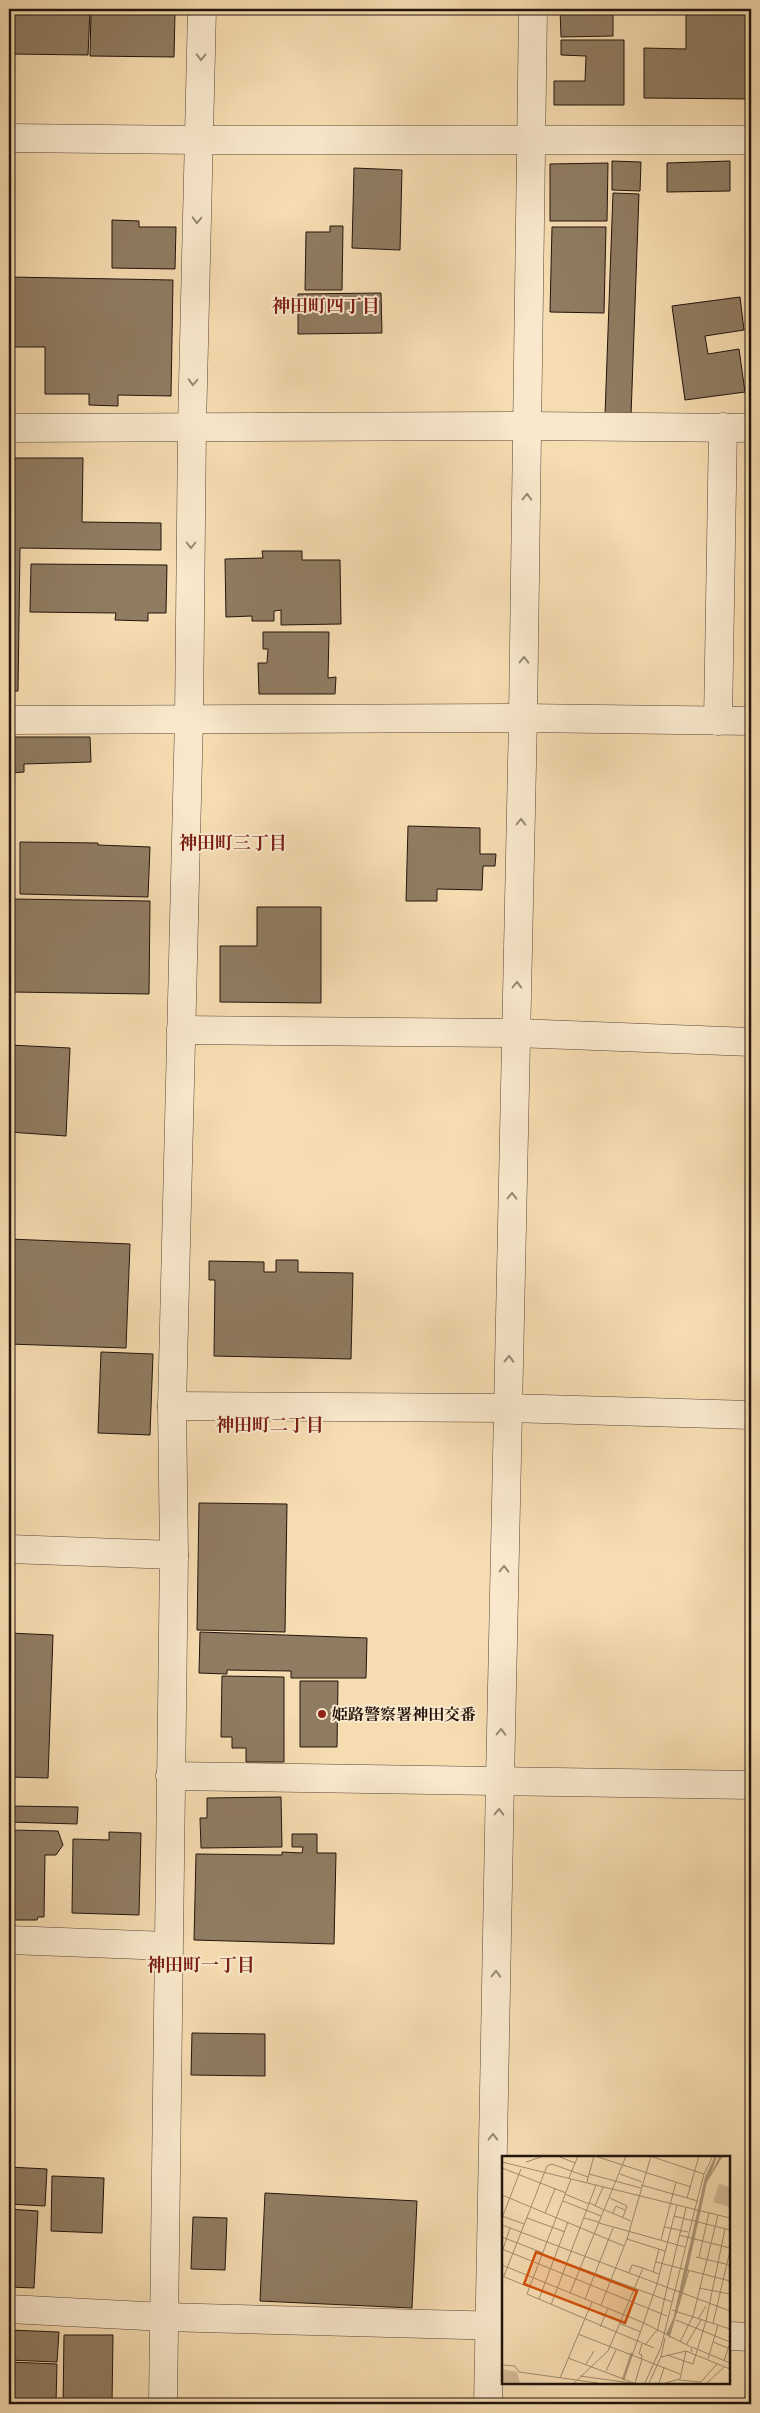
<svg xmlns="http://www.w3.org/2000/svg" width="760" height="2413" viewBox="0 0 760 2413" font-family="'Libre Caslon Text','Noto Serif JP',serif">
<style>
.building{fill:#907c62;stroke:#22140c}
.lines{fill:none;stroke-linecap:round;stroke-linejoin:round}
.minor-casing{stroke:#574635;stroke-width:29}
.minor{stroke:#f9e8cc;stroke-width:28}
.oneway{stroke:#988976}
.poi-dot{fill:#8f2418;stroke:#f9e8cc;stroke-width:2}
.labels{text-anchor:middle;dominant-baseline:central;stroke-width:4;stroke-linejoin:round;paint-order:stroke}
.poi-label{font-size:16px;font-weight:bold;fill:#22140c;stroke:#f9e8cc;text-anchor:start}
.neighbourhood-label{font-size:18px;font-weight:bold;fill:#7a1f14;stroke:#f9e8cc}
.inset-river{fill:none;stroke:#ae9879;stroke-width:2.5}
.inset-road{fill:none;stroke:#a18c6f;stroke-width:1}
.view{fill:#d4520c;fill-opacity:0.15;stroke:#d4520c;stroke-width:2.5}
.inset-edge{fill:none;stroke:#22140c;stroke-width:2.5}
</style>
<rect width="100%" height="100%" fill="#f6dcb1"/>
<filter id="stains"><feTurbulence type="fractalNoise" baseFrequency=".004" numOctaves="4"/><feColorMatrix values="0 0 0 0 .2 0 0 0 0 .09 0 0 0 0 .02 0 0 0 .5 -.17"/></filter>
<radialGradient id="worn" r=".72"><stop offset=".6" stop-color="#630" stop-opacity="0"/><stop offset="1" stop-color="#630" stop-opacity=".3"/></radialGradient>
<!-- building -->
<g class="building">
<polygon points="52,9 180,9 52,10"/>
<polygon points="560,9 613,9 613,36 561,37"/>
<polygon points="686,9 751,9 751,99 644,98 644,48 686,49"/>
<polygon points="11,11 90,11 88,55 10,54"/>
<polygon points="91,11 175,12 174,57 90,56"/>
<polygon points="561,40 624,40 624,105 554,105 554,81 585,81 586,56 561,55"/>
<polygon points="612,161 641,162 640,191 612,190"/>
<polygon points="730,161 730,191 667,192 667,163"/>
<polygon points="608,163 607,221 550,221 550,164"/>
<polygon points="354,168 402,170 400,250 352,248"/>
<polygon points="613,193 639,194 631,416 605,415"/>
<polygon points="112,220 139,221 139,227 176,227 175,269 112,268"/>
<polygon points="330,226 343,226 342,290 305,290 306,232 330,232"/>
<polygon points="552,227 606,227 604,313 550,312"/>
<polygon points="9,277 173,280 171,396 118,395 118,406 89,405 89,394 45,394 45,347 9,347"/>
<polygon points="381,293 382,333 298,334 298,294"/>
<polygon points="740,297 744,330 705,336 708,354 739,349 745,392 685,400 672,306"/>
<polygon points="9,458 83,458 82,522 161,523 161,550 20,548 18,691 9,691"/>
<polygon points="262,551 302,551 302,560 340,560 341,624 281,625 281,610 274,611 274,621 252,621 252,616 226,617 225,559 263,558"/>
<polygon points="31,564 167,565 166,613 148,613 148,621 115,620 116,613 30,612"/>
<polygon points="263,632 329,632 328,678 336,677 335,694 259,694 258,663 267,663 268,649 263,649"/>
<polygon points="9,737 90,737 91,762 24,764 24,772 11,773 11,838 9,838"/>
<polygon points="408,826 480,828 480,854 496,854 495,866 483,866 482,890 437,889 437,901 406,901"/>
<polygon points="20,842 98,843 98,845 150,847 148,897 20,894"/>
<polygon points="9,895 14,895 9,914"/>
<polygon points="13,899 150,901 149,994 11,992"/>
<polygon points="257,907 321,907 321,1003 220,1002 220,946 257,946"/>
<polygon points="9,1045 70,1048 66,1136 9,1132"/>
<polygon points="9,1239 130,1244 126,1348 9,1344"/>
<polygon points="276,1260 298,1260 298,1272 353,1273 351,1359 214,1356 215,1280 209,1280 209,1261 264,1262 264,1272 276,1272"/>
<polygon points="101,1352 153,1354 150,1435 98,1433"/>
<polygon points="199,1503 287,1504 285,1632 197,1630"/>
<polygon points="200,1632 367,1638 366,1678 291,1678 291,1671 227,1670 227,1674 199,1673"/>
<polygon points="9,1633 53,1635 48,1778 9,1777"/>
<polygon points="222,1676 284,1677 284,1762 246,1762 246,1748 232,1748 232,1737 221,1737"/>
<polygon points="300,1681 338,1681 337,1747 300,1747"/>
<polygon points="281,1797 282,1847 201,1848 200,1818 207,1818 207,1798"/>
<polygon points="9,1806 78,1807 77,1824 9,1822"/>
<polygon points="9,1830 58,1831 63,1845 56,1855 45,1855 44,1917 38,1917 37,1920 9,1920 9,1925"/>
<polygon points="109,1832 141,1833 139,1915 72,1913 73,1839 109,1840"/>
<polygon points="292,1834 317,1834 317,1853 336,1853 334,1944 194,1940 196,1854 282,1855 282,1852 302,1853 303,1847 292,1847"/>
<polygon points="192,2033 265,2034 265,2076 191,2075"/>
<polygon points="9,2167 47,2169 45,2206 9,2204"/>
<polygon points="52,2176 104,2178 102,2233 51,2231"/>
<polygon points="265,2193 417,2201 412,2308 260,2301"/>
<polygon points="9,2209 38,2211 34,2288 9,2287"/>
<polygon points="193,2217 227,2218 225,2270 191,2269"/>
<polygon points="9,2330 59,2332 57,2362 9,2360"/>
<polygon points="64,2335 113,2335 112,2404 63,2404"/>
<polygon points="9,2362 57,2364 56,2403 9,2401"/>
</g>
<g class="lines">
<!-- minor casing -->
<g class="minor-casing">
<g id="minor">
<polyline points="9,138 199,140 751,140"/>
<polyline points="9,428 528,426 751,428"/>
<polyline points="9,720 523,718 751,721"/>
<polyline points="718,721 723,427"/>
<polyline points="181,1030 516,1033 751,1042"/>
<polyline points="172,1406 507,1408 751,1415"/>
<polyline points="9,1549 174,1555"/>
<polyline points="170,1776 751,1785"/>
<polyline points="9,1940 168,1946"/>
<polyline points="9,2309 164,2317 504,2326"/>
<polyline points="729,2336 751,2337"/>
<polyline points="163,2404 174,1555 172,1406 189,718 192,427 202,9"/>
<polyline points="488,2404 500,1780 523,718 533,9"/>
</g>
</g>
<!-- minor -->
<use href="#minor" class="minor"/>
</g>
<!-- one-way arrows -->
<defs><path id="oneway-chevron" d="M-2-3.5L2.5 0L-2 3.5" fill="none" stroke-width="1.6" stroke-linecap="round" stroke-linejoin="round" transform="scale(1.25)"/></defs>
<g class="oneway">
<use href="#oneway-chevron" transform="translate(201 57) rotate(91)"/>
<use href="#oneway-chevron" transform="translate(197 220) rotate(92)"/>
<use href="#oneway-chevron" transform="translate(193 382) rotate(92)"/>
<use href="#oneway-chevron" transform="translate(527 497) rotate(-89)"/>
<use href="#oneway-chevron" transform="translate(191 545) rotate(90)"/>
<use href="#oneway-chevron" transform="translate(524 660) rotate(-89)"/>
<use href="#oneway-chevron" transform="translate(521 822) rotate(-89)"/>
<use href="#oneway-chevron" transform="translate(517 985) rotate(-89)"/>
<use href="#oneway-chevron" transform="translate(512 1196) rotate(-89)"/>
<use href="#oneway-chevron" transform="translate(509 1359) rotate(-89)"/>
<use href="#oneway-chevron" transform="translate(504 1569) rotate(-89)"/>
<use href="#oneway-chevron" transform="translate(501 1732) rotate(-89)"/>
<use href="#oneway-chevron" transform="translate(499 1812) rotate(-89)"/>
<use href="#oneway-chevron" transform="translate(496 1974) rotate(-89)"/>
<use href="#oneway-chevron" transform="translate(493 2137) rotate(-89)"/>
</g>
<!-- markers -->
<circle class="poi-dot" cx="322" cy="1714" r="5"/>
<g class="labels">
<!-- poi labels -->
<g class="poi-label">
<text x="332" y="1714">姫路警察署神田交番</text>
</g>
<!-- neighbourhood labels -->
<g class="neighbourhood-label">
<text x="326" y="306">神田町四丁目</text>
<text x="233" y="843">神田町三丁目</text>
<text x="270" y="1425">神田町二丁目</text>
<text x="201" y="1965">神田町一丁目</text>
</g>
</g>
<!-- overview -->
<g transform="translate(502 2156)">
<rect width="228" height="228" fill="#f6dcb1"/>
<path d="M 217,28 L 227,31 L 227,51 L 211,46 ZM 0,213 L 15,216 L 18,227 L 0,227 Z" fill="#d2ba95"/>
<path d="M 213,0 L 215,0 L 209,18 L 217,1 L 221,0 L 205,26 L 183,126 L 167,180 L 164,178 L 171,163 L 203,21 Z" fill="#ae9879"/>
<path class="inset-river" d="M 121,224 L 130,197"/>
<path class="inset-road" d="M 93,0 L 189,31M 148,0 L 202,18M 58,1 L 73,7M 0,6 L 228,62M 24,6 L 42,0M 0,12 L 64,37M 87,18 L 92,0M 118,18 L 140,26M 67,22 L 76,0M 85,26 L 87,18 L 139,32M 139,29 L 196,45M 63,38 L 87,48M 0,39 L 122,90M 108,42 L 125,50 L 121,61M 185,42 L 197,0M 61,45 L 99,60M 88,47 L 102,54M 93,50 L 101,31M 193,53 L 202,18 L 211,0M 103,54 L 129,65M 43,57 L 53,33M 111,57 L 114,50 L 123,54M 0,60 L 22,68M 172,60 L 228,74M 0,62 L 19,13M 25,62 L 63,76M 82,62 L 97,66M 97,67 L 183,91M 0,69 L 228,155M 163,71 L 186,76M 177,79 L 228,92M 0,81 L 41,97M 125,83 L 163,95M 159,84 L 174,26M 0,93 L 165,160M 1,93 L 8,72M 194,101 L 228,109M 197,101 L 207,57M 154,106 L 228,125M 0,109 L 142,167 L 189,191 L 190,196M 78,112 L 170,146M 151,116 L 157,93M 127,117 L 130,109 L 141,112M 0,120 L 27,131M 2,120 L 45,10 L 50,8 L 86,21M 165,132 L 184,52M 197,132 L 228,138M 68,137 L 124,0M 25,138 L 152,192M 25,138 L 69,23M 37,143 L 66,66M 83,143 L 111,72M 49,149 L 94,29M 99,149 L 125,83 L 149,0M 170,154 L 228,173M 196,163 L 204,150M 174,164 L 228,186M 117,167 L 139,176M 211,167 L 228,95M 98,171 L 106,152M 155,176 L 165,132M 76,178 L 178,218M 167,182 L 187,114M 178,186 L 191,160 L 216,59M 211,186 L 226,192M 143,189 L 154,175M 184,189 L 199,164M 190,191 L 228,207M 165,199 L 191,208 L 204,165 L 223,73M 130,200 L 155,128 L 175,49M 159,201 L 184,195 L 228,213M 66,202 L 132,227M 139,203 L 140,199 L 137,198 L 140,188M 206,203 L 216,169M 222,205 L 228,187M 84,208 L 92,195M 0,209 L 13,210 L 17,216 L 96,227M 104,215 L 114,194M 78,220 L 129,227M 58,222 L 90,146M 177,224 L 199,226 L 215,208M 72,227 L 106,195 L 141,112 L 157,118M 133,227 L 140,203M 143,227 L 159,191 L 193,53M 147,227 L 159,201 L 163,182M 157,227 L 162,212M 163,227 L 178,223 L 184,195M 205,227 L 222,211"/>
<path class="view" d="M 34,96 L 135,135 L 123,167 L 22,128 Z"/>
<rect width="228" height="228" class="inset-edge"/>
</g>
<!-- margin -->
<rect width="760" height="2413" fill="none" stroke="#f6dcb1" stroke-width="30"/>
<rect x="10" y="10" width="740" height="2393" fill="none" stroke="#22140c" stroke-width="2.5"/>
<rect x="15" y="15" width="730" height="2383" fill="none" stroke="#22140c"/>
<rect width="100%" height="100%" filter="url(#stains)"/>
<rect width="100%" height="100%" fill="url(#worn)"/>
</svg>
